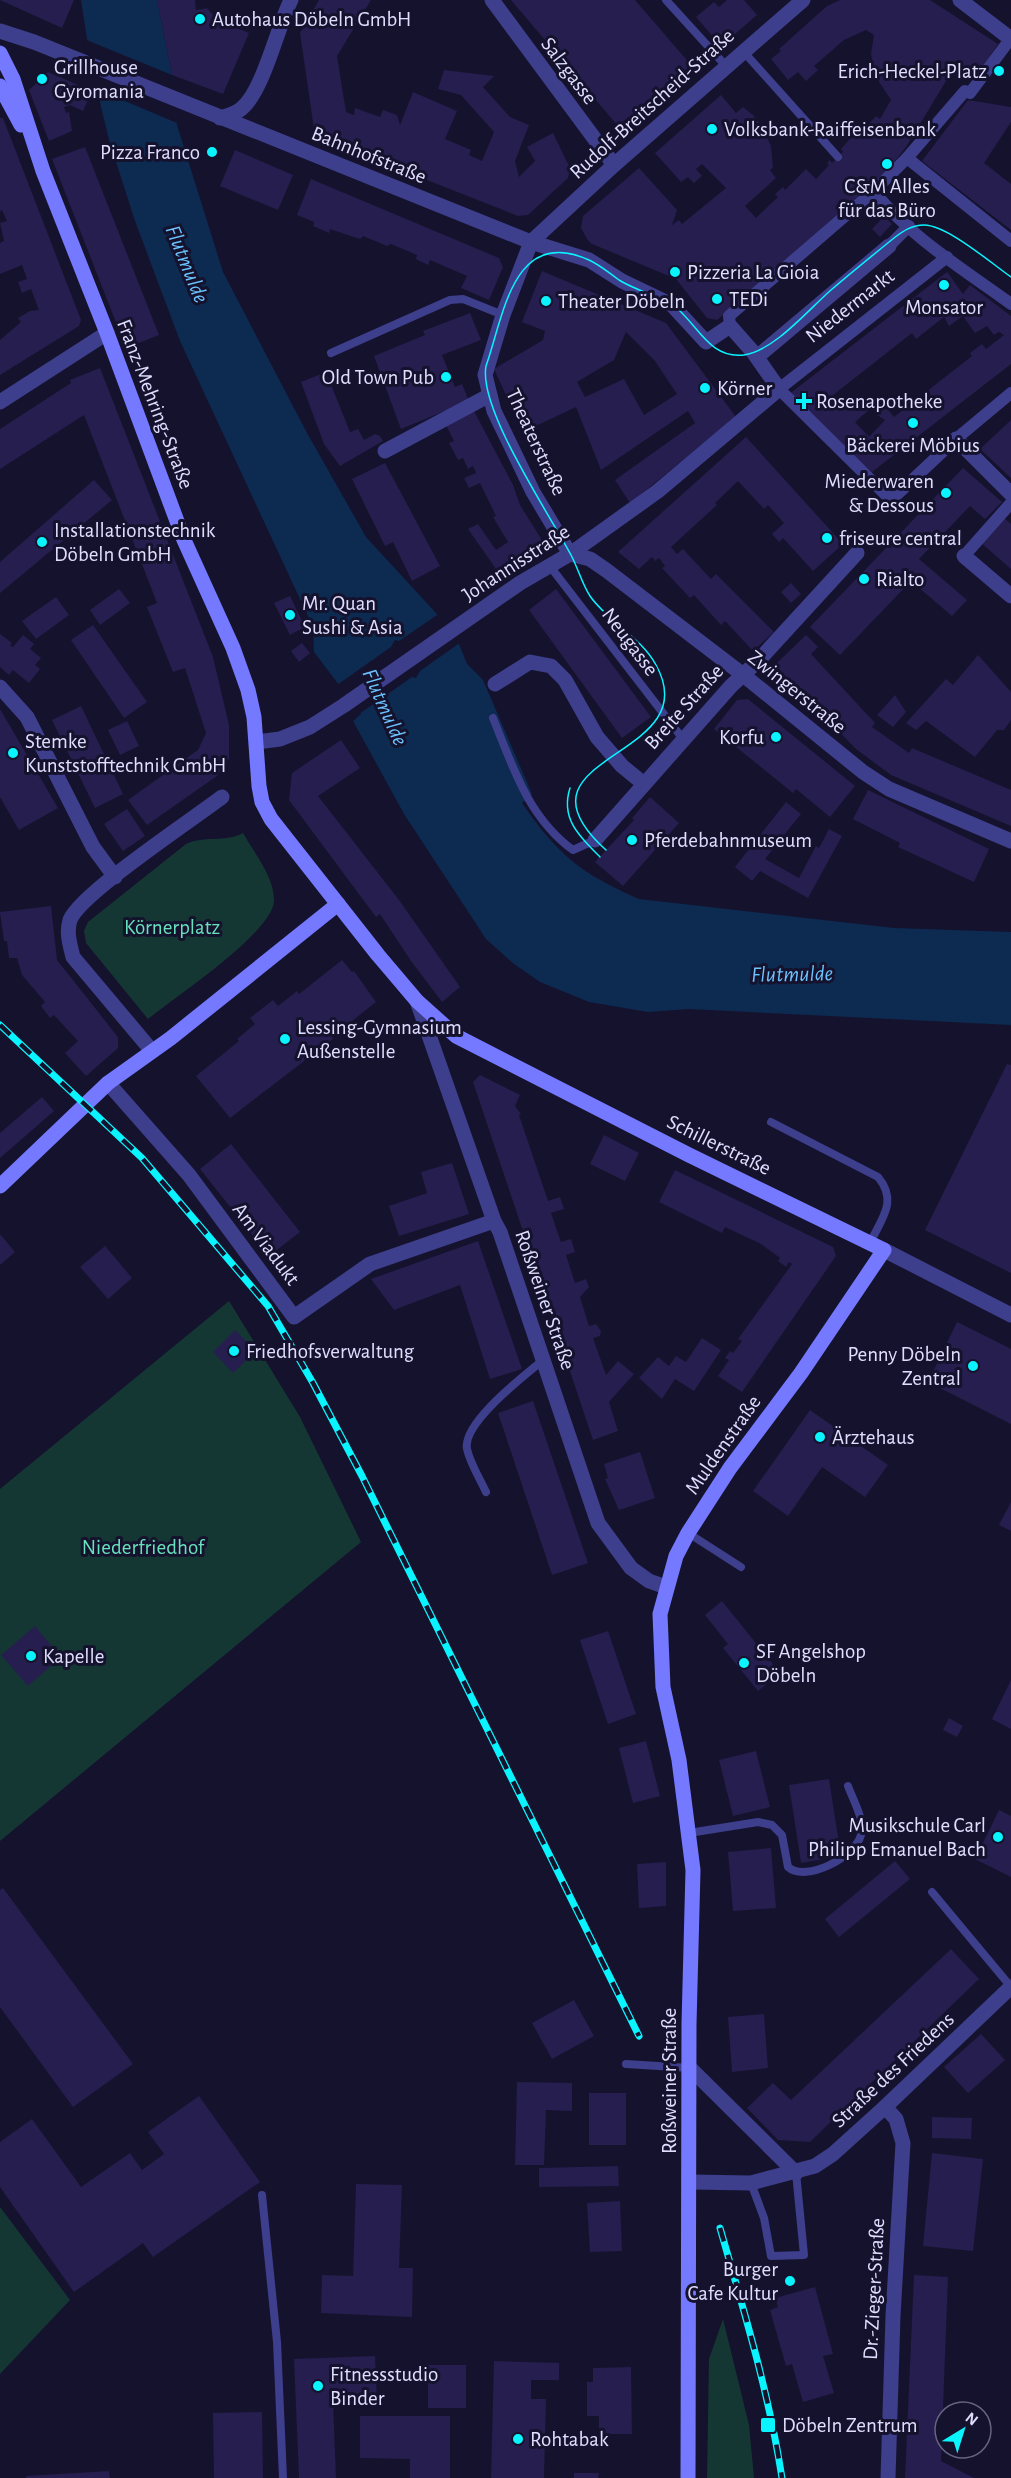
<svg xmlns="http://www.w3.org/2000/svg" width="1011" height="2478" viewBox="0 0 1011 2478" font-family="'Alegreya Sans',sans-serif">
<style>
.green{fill:#153734}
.water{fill:#0d2a51}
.pier{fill:#15122d}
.building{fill:#251e4e;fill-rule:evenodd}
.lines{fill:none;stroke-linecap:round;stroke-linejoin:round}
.service{stroke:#3d3e8c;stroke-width:8}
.pedestrian{stroke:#3d3e8c;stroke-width:12}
.minor{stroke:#3d3e8c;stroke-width:15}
.secondary{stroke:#7579ff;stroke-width:15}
.tram{stroke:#0af4ff;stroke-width:1.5}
.rail-casing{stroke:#0af4ff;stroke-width:7}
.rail{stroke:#15122d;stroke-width:4.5;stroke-dasharray:14;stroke-linecap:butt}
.poi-dot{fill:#0af4ff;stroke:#15122d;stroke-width:2}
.labels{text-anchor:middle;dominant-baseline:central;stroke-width:6;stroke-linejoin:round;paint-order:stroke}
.poi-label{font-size:21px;fill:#e0deff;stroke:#15122d;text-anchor:start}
.street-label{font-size:21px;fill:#e0deff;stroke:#15122d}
.park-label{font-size:21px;fill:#67e2bc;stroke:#15122d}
.water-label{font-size:22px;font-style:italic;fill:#6cc3ff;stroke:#15122d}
</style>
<rect width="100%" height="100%" fill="#15122d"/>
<!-- green -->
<g class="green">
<path d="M 243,833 C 254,853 274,876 274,900 C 275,931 174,998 148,1019 L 86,943 L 84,931 L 88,922 L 186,844 C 205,835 224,843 243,833 Z"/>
<polygon points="229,1301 300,1417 361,1542 0,1841 0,1489"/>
<polygon points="0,2207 70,2300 0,2374"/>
<polygon points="723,2319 749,2425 754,2478 707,2478 709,2359"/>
</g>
<!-- water -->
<path class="water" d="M 81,0 L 157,0 L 172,75 L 177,125 L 223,272 L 307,433 L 366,537 L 436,613 L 457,639 L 467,664 L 483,680 L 532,794 L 522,803 C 558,855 580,873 639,899 L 894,928 L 1011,932 L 1011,1025 L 689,1009 L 648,1012 L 589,1002 L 540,982 L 514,964 L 486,939 L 404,814 L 353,721 L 361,714 L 314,652 L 313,627 L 180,341 L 135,221 L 109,140 L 91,65 Z"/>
<!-- pier -->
<g class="pier">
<polygon points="84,39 172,75 177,123 94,88"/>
<polygon points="440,613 461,642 420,671 416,678 412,677 352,719 357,713 337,685 391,647 395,640 399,641"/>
</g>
<!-- building -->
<g class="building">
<polygon points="0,0 74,0 62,28"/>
<polygon points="157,0 195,0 196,10 207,8 213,15 209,25 212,28 217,20 249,33 223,94 172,75"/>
<polygon points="319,0 371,0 337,56 346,112 354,115 355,108 380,117 383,110 397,115 400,125 413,92 457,111 445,139 471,150 469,155 482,161 494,132 461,95 438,89 444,70 494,76 483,87 510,117 529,125 515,161 519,177 535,161 527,147 553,133 570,168 568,178 528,215 518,216 315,136 300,33"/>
<polygon points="511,0 635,0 691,65 618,126"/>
<polygon points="727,0 744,0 757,15 721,46 696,17 714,2 719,7"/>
<polygon points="840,0 930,0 998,44 977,76 957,63 906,147 890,167 795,257 717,320 707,318 676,279 592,244 587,239 581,228 583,216 639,168 677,210 672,225 679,220 682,224 726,188 702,164 696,169 702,176 694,183 688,177 681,182 655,153 721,95 736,113 743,107 753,115 761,125 771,146 773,168 770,170 776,178 745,206 756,218 778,197 775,194 783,187 785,190 806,169 816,179 829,165 827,163 830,160 832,163 843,152 841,149 855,133 858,136 876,116 880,119 891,100 876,77 871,54 874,35 866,30 844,40 814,66 818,70 806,81 798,72 788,80 771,59 781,51 779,49 827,6"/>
<polygon points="48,72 92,91 83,111 70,105 64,107 66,113 69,112 72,131 49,141 29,90"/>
<polygon points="968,100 1011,107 1011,122 984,163 1011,184 1011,230 922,161"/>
<polygon points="0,118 3,118 81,320 79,326 0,375 0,340 21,322 18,318 30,311 39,310 31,289 22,293 18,282 27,279 22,265 0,274 0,243 4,241 0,223 7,221 2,210 0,211"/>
<polygon points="85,147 159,335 126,348 52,159"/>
<polygon points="235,150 293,175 278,210 220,186"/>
<polygon points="311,179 499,258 503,267 489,300 461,288 467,276 430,260 428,265 416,259 417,255 391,244 387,246 363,236 360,239 330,229 329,233 313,226 314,222 297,215"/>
<polygon points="884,216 892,224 880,237 872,229"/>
<path d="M 542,271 L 666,323 L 736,417 L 630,503 L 615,480 L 695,423 L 688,411 L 601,470 L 576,407 L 523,432 L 494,369 L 543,340 L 545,331 L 522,322 ZM 626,332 L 655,361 L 677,394 L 644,415 L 624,379 L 585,397 L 577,382 L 614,360 Z"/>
<path d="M 947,272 L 963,294 L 970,285 L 1011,316 L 1011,364 L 872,472 L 815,423 L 788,395 ZM 963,316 L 975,333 L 987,326 L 994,335 L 999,332 L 1004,335 L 986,349 L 982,344 L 970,353 L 972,356 L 894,417 L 886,407 L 879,408 L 877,415 L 885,420 L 869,437 L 855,422 L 871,408 L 832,405 L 828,399 L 912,333 L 916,339 L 944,317 L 949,326 Z"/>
<polygon points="470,313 481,340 442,355 455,387 462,384 469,401 401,429 374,356 425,335 423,331"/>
<polygon points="100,368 213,657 229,725 229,759 217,776 147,825 128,800 198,750 206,733 185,668 173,672 147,607 157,603 84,415 0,469 0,429 71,383 70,380"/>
<polygon points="326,372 350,432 358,429 364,440 375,434 380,436 383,441 340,466 324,444 301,382"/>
<polygon points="474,411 513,485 520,505 547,548 503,579 468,529 478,524 496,550 508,542 493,517 496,516 480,483 469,488 464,478 476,473 473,466 468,469 463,458 458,460 449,443 454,441 446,425"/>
<polygon points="1011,420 1011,478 980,449"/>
<polygon points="746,437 843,544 813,571 783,538 779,542 772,534 784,523 768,505 764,509 738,481 715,503 717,505 671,547 677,554 683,549 711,579 716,574 774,632 753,651 725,621 721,625 694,595 690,598 662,568 665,566 659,558 655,561 652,557 639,569 618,552"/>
<polygon points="385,463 440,566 412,581 393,542 385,546 352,479"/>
<polygon points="963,468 1002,502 985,519 970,506 919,559 967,600 952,616 911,581 840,655 810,627"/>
<polygon points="94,480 112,500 0,593 0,562"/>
<polygon points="1003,517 1011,524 1011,569 980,542"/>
<polygon points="791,583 801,594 791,603 781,592"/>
<polygon points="119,589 130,603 100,625 90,610"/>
<polygon points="556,589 651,717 622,738 529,610"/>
<polygon points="290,596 305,627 290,635 274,603"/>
<polygon points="56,597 69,615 36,639 22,621"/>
<polygon points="93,625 147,702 124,718 71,640"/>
<polygon points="0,634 12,643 10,645 13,647 23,635 34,644 30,649 41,658 35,665 40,669 29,683 13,670 9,675 0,667"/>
<polygon points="806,635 818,647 811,654 875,723 872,727 909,753 912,748 1011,790 1011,826 891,775 856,749 775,665"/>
<polygon points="302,643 310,653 299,662 291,651"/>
<polygon points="978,655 1011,692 1011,720 1004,730 997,730 975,757 926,721 916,730 906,723 946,679 953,685"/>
<polygon points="895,695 906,712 893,727 877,715"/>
<polygon points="748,699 855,786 830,817 796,789 793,793 714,729 737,700"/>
<polygon points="81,706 123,794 95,808 52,720"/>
<polygon points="0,709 58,808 19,830 0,797"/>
<polygon points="127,721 139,746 120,755 108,730"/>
<polygon points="341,740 360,768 318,796 399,900 460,987 442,1002 411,961 380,914 376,917 289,800 292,773"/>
<polygon points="868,790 989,849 974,882 898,847 900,843 853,819"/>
<polygon points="650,797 679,823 623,886 595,862 634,820 632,818"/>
<polygon points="786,802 801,814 765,859 799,878 816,846 819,848 829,829 842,836 808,898 760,871 752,881 735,867"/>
<polygon points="127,809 145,836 123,851 104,824"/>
<polygon points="51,906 57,960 118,1037 118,1048 86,1076 65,1053 78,1041 54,1015 50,1018 41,1006 45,1002 22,975 17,958 9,958 7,941 4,941 0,912"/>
<polygon points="342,960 352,972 354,971 376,1002 332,1037 333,1039 230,1118 196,1076 239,1041 237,1039 255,1024 250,1018 273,1000 278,1006 297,991 299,994"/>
<polygon points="1007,1064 1011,1065 1011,1273 925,1230"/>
<polygon points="480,1075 520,1095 515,1106 521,1114 519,1115 548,1201 560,1197 564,1209 551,1213 561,1242 571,1239 575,1252 566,1255 575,1283 586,1279 589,1287 580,1297 589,1326 596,1324 601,1331 600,1336 593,1338 606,1375 618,1361 634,1374 609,1402 618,1431 593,1440 473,1082"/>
<polygon points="42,1097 54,1111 0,1158 0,1133"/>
<polygon points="604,1135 639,1153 625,1181 590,1164"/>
<polygon points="231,1144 300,1232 269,1256 200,1169"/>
<polygon points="452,1163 469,1214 399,1236 389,1206 427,1193 421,1172"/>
<polygon points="675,1170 833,1247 836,1256 742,1392 718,1376 729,1360 725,1358 730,1351 733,1353 742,1341 738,1339 792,1264 789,1262 786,1267 778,1261 780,1258 761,1244 725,1227 722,1233 659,1202"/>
<polygon points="0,1234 15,1252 0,1265"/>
<polygon points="478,1241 522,1369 490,1379 460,1285 394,1310 371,1279"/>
<polygon points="105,1246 132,1278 108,1299 80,1267"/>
<polygon points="957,1322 1011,1349 1011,1424 928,1382"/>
<polygon points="235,1330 256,1351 233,1373 213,1352"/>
<polygon points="702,1338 721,1350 694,1391 675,1379 662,1399 639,1378 658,1357 669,1366 676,1356 686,1362"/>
<polygon points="533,1401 588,1563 552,1575 498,1413"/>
<polygon points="810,1410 888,1465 865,1497 822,1467 788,1516 753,1491"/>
<polygon points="640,1452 655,1498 619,1510 605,1479 608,1478 604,1464"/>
<polygon points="1011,1502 1011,1531 999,1525"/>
<polygon points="722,1601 780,1673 758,1691 723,1648 728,1644 705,1615"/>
<polygon points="35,1626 61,1657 28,1686 1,1655"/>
<polygon points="608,1631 636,1714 608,1724 580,1640"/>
<polygon points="1011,1680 1011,1729 992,1719"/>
<polygon points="949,1718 963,1726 957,1737 943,1730"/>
<polygon points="646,1741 660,1796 633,1803 619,1748"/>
<polygon points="756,1751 770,1807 733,1816 719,1760"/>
<polygon points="829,1779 841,1856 801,1863 789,1785"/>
<polygon points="999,1810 1011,1816 1011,1877 975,1859"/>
<polygon points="771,1848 776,1908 733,1911 728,1852"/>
<polygon points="895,1861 910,1879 839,1937 825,1919"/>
<polygon points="666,1862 666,1906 639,1908 637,1864"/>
<polygon points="3,1888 133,2064 73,2107 0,2007 0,1890"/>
<polygon points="951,1949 979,1979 810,2142 778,2140 747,2108 773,2083 791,2100"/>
<polygon points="574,2000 594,2036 552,2059 532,2023"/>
<polygon points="764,2014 768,2068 732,2072 728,2017"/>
<polygon points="981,2034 1005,2060 968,2093 944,2067"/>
<polygon points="517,2082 572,2083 572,2111 546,2110 544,2165 515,2165"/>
<rect x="589" y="2093" width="37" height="52"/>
<polygon points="199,2096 260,2182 153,2257 143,2243 74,2292 0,2187 0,2142 32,2119 81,2187 130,2153 142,2170 164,2154 148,2132"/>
<polygon points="932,2117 972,2118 971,2139 932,2138"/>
<polygon points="932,2153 983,2159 973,2251 923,2246"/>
<polygon points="618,2166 619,2186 539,2187 539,2168"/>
<polygon points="356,2184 402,2185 399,2268 413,2268 412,2317 321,2313 322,2275 353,2276"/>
<polygon points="620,2201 622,2251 590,2252 587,2203"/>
<polygon points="914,2275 948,2277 941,2461 974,2478 905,2478"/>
<polygon points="815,2287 833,2354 823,2356 834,2393 803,2402 792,2364 786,2366 770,2310 778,2307 775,2298"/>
<polygon points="375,2356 377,2400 333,2402 336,2478 299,2478 294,2359"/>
<polygon points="494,2361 559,2363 559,2380 531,2380 531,2399 546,2399 544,2478 491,2478"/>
<rect x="428" y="2365" width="38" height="43"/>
<polygon points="631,2367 632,2434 599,2434 599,2416 587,2416 587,2382 593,2382 593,2368"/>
<polygon points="262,2412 263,2478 214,2478 213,2413"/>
<polygon points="360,2416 450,2416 450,2478 410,2478 410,2459 360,2458"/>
<polygon points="109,2471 110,2478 26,2478 26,2476"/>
<polygon points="574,2473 599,2473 598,2478 574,2478"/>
</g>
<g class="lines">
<!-- service -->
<g class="service">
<polyline points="666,0 726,66"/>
<polyline points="743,51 838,157"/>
<polyline points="331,353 450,300 463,299 503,315"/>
<polyline points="549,565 683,739"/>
<path d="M 493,718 C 513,767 528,817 573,850 L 595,840"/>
<path d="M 771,1122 L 878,1177 C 898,1201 882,1218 870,1243"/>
<path d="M 486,1492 C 480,1479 470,1463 467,1449 C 462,1423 524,1376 543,1360"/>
<polyline points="688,1533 741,1567"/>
<path d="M 689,1833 L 758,1822 L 772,1825 L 782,1835 L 788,1867 C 806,1883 855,1857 861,1835 C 865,1820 853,1800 848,1786"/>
<polyline points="932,1892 1011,1987"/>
<polyline points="626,2064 690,2068"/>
<polyline points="751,2183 764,2218 771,2256 804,2255 796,2173"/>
<polyline points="262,2195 277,2342 283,2478"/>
</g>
<!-- pedestrian -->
<g class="pedestrian">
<polyline points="907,158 1011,241"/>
<path d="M 874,191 C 907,235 966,271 1011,304"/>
<polyline points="889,246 909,226"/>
<polyline points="947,257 779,389 891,500 956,439 1011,393"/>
<polyline points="730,326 729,316 874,191 907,158 965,91 970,93 1011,38"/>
<polyline points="964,556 1011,503"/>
</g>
<!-- minor -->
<g class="minor">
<polyline points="492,0 614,165"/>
<polyline points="960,0 1011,39"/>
<polyline points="0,31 34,42 531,242 589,260 622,281 672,305 706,342 730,326 753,352 779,389 658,491 570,554 520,583 343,706 310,727 280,739 257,742"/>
<path d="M 220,118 C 227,116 235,114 241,109 C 263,92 277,28 291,0"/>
<polyline points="757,357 889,246"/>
<polyline points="0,402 107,333"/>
<polyline points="956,439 1011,494"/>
<polyline points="385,451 490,395"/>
<polyline points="570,554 533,492 510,444 494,411 485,375 503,315 531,242 614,165 803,0"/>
<polyline points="570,554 590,559 606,570 742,674 863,772 889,789 1011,841"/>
<polyline points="964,556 1011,596"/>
<polyline points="495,684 530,662 551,666 565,680 597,737 622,766 644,784"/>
<polyline points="0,687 27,717 93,847 115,877"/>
<polyline points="595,840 731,686 759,660 857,553"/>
<polyline points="417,1001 494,1221 500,1232 598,1523 631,1568 649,1581 666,1587"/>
<path d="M 152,1051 L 73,957 C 70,945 66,932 70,920 C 80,894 193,819 222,797"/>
<polyline points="108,1083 189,1175 294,1317 370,1264 494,1221"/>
<polyline points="884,1250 1011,1315"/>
<polyline points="690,2068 796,2173"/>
<polyline points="885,2107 896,2119 903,2143 893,2316 888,2478"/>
<polyline points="690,2182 751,2183 815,2166 833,2154 885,2107 1011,1987"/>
</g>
<!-- secondary -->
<g class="secondary">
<polyline points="0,53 13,79 43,171 107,333 184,540 233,648 248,690 254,717 259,786 262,802 271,819 378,955 417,1001 456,1036 689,1155 884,1250 801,1373 730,1468 688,1533 676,1556 660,1614 663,1687 679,1760 693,1870 689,2024 688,2478"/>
<polyline points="0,86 21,125"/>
<polyline points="0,1186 108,1083 171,1038 338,904"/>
</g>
<!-- tram -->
<g class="tram">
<path d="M 570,788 C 560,819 580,837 600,857"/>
<path d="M 606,850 C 500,754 709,760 656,665 C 641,637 608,622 590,596 C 582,584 578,568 571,555 C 550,515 478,409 486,366 C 504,315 513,226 589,260 C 600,265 609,273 619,280 C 638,292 663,296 680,311 C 700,330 712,359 744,355 C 774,351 809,309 831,290 C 852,272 873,255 894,238 C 903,231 912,225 924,225 C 947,225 991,263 1011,277"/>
</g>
<!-- rail casing -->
<g class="rail-casing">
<g id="rail">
<polyline points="0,1025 142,1158 268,1306 313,1383 362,1476 639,2036"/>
<path d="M 720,2228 C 744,2311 769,2393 782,2478"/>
</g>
</g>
<!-- rail -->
<use href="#rail" class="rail"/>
</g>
<!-- markers -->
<g class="poi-dot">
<circle cx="200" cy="19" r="6"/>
<circle cx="999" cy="71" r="6"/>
<circle cx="42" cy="79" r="6"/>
<circle cx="712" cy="129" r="6"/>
<circle cx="212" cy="152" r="6"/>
<circle cx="887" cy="164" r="6"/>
<circle cx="675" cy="272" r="6"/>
<circle cx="944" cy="285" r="6"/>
<circle cx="717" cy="299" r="6"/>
<circle cx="546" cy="301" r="6"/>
<circle cx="446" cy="377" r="6"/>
<circle cx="705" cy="388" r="6"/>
<path d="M801 392h6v6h6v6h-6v6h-6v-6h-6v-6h6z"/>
<circle cx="913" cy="423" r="6"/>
<circle cx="946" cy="493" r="6"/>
<circle cx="827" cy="538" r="6"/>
<circle cx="42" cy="542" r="6"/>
<circle cx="864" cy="579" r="6"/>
<circle cx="290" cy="615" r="6"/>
<circle cx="776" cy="737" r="6"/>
<circle cx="13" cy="753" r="6"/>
<circle cx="632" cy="840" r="6"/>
<circle cx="285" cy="1039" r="6"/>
<circle cx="234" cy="1351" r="6"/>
<circle cx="973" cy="1366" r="6"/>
<circle cx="820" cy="1437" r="6"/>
<circle cx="31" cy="1656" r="6"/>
<circle cx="744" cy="1663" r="6"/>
<circle cx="998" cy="1837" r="6"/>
<circle cx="790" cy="2281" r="6"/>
<circle cx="318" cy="2386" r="6"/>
<rect x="760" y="2417" width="16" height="16" rx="3"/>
<circle cx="518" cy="2439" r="6"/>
</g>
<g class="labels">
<!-- poi labels -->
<g class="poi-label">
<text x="212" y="19">Autohaus Döbeln GmbH</text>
<text x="54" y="67">Grillhouse<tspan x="54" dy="24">Gyromania</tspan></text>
<text x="987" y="71" text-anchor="end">Erich-Heckel-Platz</text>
<text x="724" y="129">Volksbank-Raiffeisenbank</text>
<text x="200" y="152" text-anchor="end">Pizza Franco</text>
<text x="887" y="186" text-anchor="middle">C&amp;M Alles<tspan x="887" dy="24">für das Büro</tspan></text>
<text x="687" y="272">Pizzeria La Gioia</text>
<text x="729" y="299">TEDi</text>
<text x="558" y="301">Theater Döbeln</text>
<text x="944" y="307" text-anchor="middle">Monsator</text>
<text x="434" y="377" text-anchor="end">Old Town Pub</text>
<text x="717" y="388">Körner</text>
<text x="816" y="401">Rosenapotheke</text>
<text x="913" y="445" text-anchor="middle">Bäckerei Möbius</text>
<text x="934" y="481" text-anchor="end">Miederwaren<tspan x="934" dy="24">&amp; Dessous</tspan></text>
<text x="54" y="530">Installationstechnik<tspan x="54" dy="24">Döbeln GmbH</tspan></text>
<text x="839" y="538">friseure central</text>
<text x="876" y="579">Rialto</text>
<text x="302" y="603">Mr. Quan<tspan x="302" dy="24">Sushi &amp; Asia</tspan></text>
<text x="764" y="737" text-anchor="end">Korfu</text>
<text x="25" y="741">Stemke<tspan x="25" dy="24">Kunststofftechnik GmbH</tspan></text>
<text x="644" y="840">Pferdebahnmuseum</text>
<text x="297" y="1027">Lessing-Gymnasium<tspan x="297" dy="24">Außenstelle</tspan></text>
<text x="246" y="1351">Friedhofsverwaltung</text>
<text x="961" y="1354" text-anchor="end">Penny Döbeln<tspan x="961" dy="24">Zentral</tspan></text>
<text x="832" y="1437">Ärztehaus</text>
<text x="756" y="1651">SF Angelshop<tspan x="756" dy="24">Döbeln</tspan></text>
<text x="43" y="1656">Kapelle</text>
<text x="986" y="1825" text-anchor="end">Musikschule Carl<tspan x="986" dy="24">Philipp Emanuel Bach</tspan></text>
<text x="778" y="2269" text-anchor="end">Burger<tspan x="778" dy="24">Cafe Kultur</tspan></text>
<text x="330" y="2374">Fitnessstudio<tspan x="330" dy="24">Binder</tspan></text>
<text x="782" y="2425">Döbeln Zentrum</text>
<text x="530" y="2439">Rohtabak</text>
</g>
<!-- street labels -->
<g class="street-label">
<text transform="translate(569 71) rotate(53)">Salzgasse</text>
<text transform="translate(652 104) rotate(-42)">Rudolf-Breitscheid-Straße</text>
<text transform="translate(369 155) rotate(22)">Bahnhofstraße</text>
<text transform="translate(850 306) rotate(-38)">Niedermarkt</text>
<text transform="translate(155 404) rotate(69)">Franz-Mehring-Straße</text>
<text transform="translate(536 442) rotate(65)">Theaterstraße</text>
<text transform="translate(516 563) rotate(-33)">Johannisstraße</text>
<text transform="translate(630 642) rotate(53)">Neugasse</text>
<text transform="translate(797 692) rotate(39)">Zwingerstraße</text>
<text transform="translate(684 707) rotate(-48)">Breite Straße</text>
<text transform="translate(719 1145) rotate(26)">Schillerstraße</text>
<text transform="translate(266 1244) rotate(53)">Am Viadukt</text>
<text transform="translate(545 1300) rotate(71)">Roßweiner Straße</text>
<text transform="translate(723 1445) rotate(-55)">Muldenstraße</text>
<text transform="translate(893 2070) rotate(-43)">Straße des Friedens</text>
<text transform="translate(669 2081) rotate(-90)">Roßweiner Straße</text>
<text transform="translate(874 2289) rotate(-87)">Dr.-Zieger-Straße</text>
</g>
<!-- park labels -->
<g class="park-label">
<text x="172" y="927">Körnerplatz</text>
<text x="143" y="1547">Niederfriedhof</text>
</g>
<!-- water labels -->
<g class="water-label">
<text transform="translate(187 264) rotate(68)">Flutmulde</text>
<text transform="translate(385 707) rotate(66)">Flutmulde</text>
<text transform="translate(792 974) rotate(-1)">Flutmulde</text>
</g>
</g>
<!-- north arrow -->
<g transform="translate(963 2430) rotate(38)"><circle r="28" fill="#15122d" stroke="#666481" stroke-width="1.5"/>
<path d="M0-4.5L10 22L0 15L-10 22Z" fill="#0af4ff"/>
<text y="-9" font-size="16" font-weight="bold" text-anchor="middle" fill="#e0deff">N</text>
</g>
</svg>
